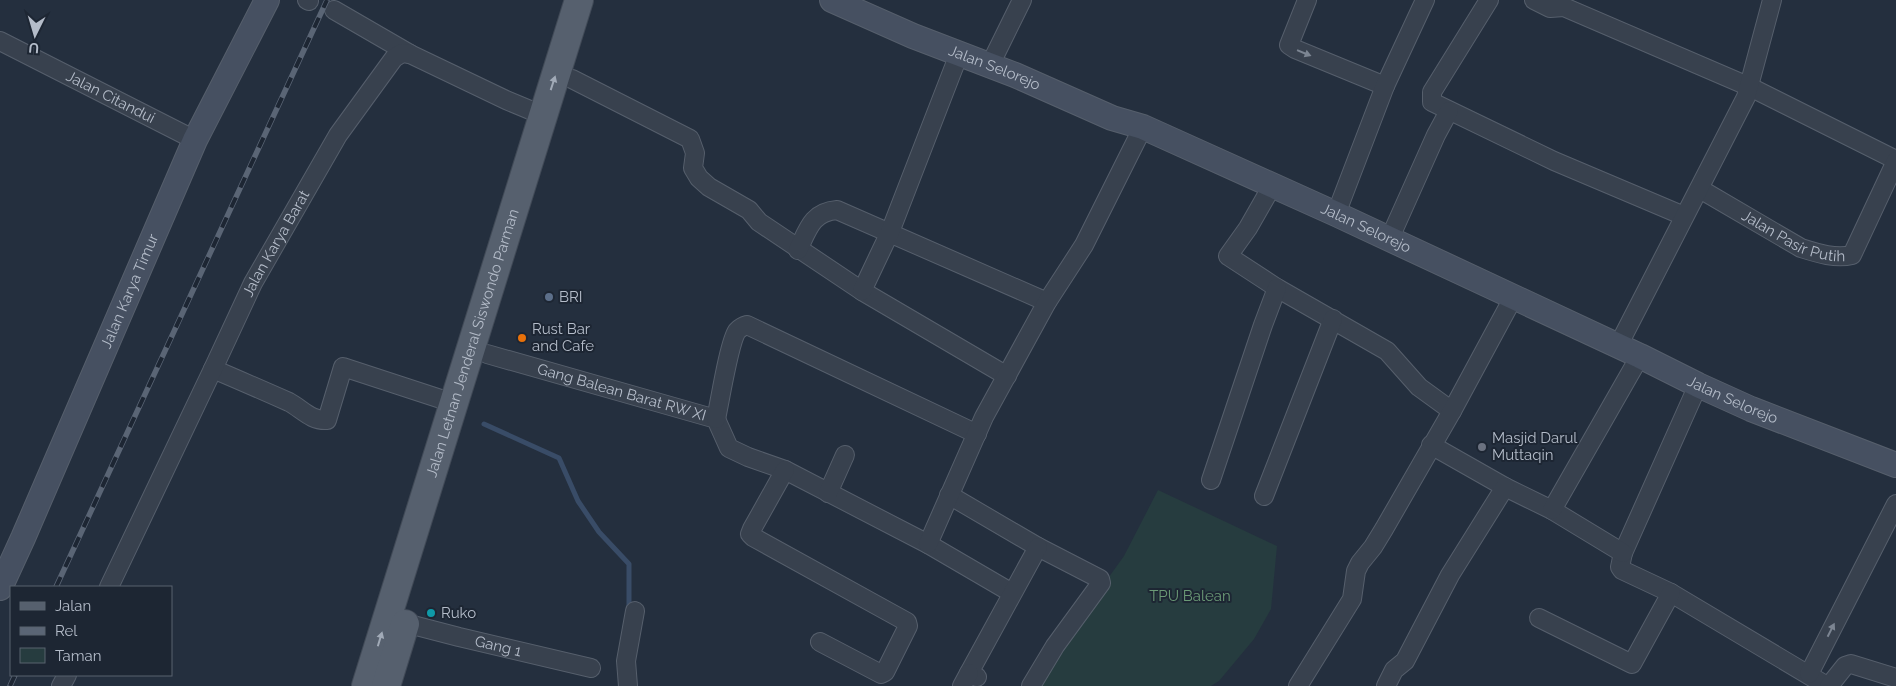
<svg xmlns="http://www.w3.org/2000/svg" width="1896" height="686" viewBox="0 0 1896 686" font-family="Raleway,sans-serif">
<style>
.green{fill:#263c3f}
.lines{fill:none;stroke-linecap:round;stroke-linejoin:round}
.stream{stroke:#394c67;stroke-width:5}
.street-casing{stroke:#565f6c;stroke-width:20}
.secondary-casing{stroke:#565f6c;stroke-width:26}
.primary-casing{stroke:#414a57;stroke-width:30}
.street{stroke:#38414e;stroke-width:18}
.secondary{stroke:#465061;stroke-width:24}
.primary{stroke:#56606e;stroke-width:28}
.rail-casing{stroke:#5a6575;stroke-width:5.5}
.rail{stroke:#1d2633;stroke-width:4;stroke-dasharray:11;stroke-linecap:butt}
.oneway{fill:#7c8592}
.oneway2{fill:#a1aab7}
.service-dot{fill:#5c6f8a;stroke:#1d2633;stroke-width:2}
.food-dot{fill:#e8710a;stroke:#1d2633;stroke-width:2}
.worship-dot{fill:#6b7280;stroke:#1d2633;stroke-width:2}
.culture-dot{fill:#0f9aa8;stroke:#1d2633;stroke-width:2}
.labels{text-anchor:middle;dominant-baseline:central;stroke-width:4;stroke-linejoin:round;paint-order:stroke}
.street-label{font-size:15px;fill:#b4bcc9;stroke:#1d2633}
.poi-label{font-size:15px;fill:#b4bcc9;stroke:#1d2633;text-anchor:start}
.park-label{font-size:15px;fill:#6b9a76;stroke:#1d2633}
</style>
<rect width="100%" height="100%" fill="#242f3e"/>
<!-- green -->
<polygon class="green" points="1158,490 1277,546 1271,609 1254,639 1219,681 1211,686 1035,686 1058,648 1124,556"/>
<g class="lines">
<!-- stream -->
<polyline class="stream" points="484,424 559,458 578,501 599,532 629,564 629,611"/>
<!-- street casing -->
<g class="street-casing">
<g id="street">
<polyline points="307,0 309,1"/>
<polyline points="1307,0 1289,45 1295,49 1385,86"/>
<polyline points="1489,0 1432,92 1432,102 1554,161 1684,216"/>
<polyline points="1534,0 1550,8 1564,7 1750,87 1896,160"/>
<polyline points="334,10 410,54"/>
<path id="s1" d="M 0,41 L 195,140"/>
<polyline points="990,65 1022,0"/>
<polyline points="572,79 690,139 695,153 693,168 699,178 709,187 749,210 759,222 862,291 1007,376"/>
<polyline points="1272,186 1248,228 1228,256 1277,288 1387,351 1419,387 1452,411"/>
<path id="s2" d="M 1700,189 L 1801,248 C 1817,253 1835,259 1852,255 L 1896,161"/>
<polyline points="1336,214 1385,86 1425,0"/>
<polyline points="1389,240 1436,135 1449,111"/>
<path d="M 798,250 C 808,229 812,212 837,210 L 1047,302"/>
<polyline points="862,291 890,232 959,54"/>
<polyline points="1618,346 1746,97 1772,0"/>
<path id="s3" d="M 487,354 L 716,419 L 729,448 L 748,457 L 785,470 L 928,544 L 1012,593"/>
<path d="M 213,369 C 239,380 264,391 289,402 C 302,409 311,421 327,420 L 343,367 L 453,403"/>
<polyline points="1698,385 1623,553 1620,567 1622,570 1671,593 1827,686"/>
<path d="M 716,419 C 720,401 729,343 737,331 C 740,328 743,326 747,325 L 977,434"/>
<polyline points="1431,445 1505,487 1552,510 1623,553"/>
<polyline points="785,470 752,529 750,534 753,537 907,622 908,626 885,672 881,674 820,642"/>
<polyline points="1211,480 1263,325 1277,288"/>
<polyline points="828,493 845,455"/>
<polyline points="949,495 1038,547 1100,579 1101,583 1055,646 1031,686"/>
<polyline points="1264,496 1333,319"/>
<polyline points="1552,510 1640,356"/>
<polyline points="928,544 984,417 1047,302 1084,245 1143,127"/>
<path id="s4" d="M 109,587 L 213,369 L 253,283 L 338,135 L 394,58 L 402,53 L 410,54 L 506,100 L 542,115"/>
<polyline points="1539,618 1632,664 1671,593"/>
<path id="s5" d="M 405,623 L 459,637 L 591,668"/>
<polyline points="1809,674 1896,504"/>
<polyline points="977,677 969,673 1038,547"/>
<polyline points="61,686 67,675"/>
<polyline points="628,686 626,661 635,611"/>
<polyline points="962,686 969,673"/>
<polyline points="1298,686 1352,599 1356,571 1360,563 1373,547 1384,529 1452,411 1513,298"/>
<polyline points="1386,686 1394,670 1405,661 1450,575 1505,487"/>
<polyline points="1829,686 1845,666 1851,664 1896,678"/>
</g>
</g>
<!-- secondary casing -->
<g class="secondary-casing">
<g id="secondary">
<path id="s6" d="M 832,0 L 913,36 L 1015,75 L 1112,118 L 1143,127 L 1336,214 L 1640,356 L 1698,385 L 1751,409 L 1896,465"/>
<path id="s7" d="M 0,588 L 23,538 L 195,140 L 267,0"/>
</g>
</g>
<!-- primary casing -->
<g class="primary-casing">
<g id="primary">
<path id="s8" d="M 366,686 L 579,0"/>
<polyline points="386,686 405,624"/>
</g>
</g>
<!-- street -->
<use href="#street" class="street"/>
<!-- secondary -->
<use href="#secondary" class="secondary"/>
<!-- primary -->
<use href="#primary" class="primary"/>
<!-- rail casing -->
<g class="rail-casing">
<g id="rail">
<polyline points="56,587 327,0"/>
<polyline points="10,686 15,675"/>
</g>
</g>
<!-- rail -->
<use href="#rail" class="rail"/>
</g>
<!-- one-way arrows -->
<defs><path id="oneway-solid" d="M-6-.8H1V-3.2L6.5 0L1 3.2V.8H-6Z" transform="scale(1.25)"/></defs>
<g class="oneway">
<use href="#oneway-solid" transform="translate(1304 53) rotate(22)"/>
<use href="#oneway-solid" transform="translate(1831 630) rotate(-63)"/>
</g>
<g class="oneway2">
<use href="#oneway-solid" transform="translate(553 83) rotate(-72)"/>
<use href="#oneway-solid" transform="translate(380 639) rotate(-73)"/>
</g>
<!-- markers -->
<circle class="service-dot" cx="549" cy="297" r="5"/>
<circle class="food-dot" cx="522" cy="338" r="5"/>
<circle class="worship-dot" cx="1482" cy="447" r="5"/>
<circle class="culture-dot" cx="431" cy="613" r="5"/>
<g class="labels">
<!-- street labels -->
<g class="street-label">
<text stroke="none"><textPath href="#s6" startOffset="176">Jalan Selorejo</textPath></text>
<text stroke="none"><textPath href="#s1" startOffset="124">Jalan Citandui</textPath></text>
<text stroke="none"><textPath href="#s6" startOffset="581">Jalan Selorejo</textPath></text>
<text stroke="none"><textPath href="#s2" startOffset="106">Jalan Pasir Putih</textPath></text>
<text stroke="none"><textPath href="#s4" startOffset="382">Jalan Karya Barat</textPath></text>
<text stroke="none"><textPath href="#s7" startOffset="324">Jalan Karya Timur</textPath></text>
<text stroke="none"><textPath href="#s8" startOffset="359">Jalan Letnan Jenderal Siswondo Parman</textPath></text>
<text stroke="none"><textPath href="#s3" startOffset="140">Gang Balean Barat RW XI</textPath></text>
<text stroke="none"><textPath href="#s6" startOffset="986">Jalan Selorejo</textPath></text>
<text stroke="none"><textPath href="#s5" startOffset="96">Gang 1</textPath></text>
</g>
<!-- poi labels -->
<g class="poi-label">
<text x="559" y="297">BRI</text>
<text x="532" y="329">Rust Bar<tspan x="532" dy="17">and Cafe</tspan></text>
<text x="1492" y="438">Masjid Darul<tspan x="1492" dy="17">Muttaqin</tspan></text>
<text x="441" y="613">Ruko</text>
</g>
<!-- park labels -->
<g class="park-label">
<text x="1190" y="596">TPU Balean</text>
</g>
</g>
<!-- legend -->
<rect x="10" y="586" width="162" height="90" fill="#1d2633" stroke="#59626f"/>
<rect x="20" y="602" width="25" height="8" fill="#56606e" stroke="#59626f"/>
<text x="55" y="611" font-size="15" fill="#b4bcc9">Jalan</text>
<rect x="20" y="627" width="25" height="8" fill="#5a6575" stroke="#59626f"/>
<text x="55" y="636" font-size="15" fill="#b4bcc9">Rel</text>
<rect x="20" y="648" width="25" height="15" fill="#263c3f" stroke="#59626f"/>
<text x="55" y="661" font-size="15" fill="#b4bcc9">Taman</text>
<!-- north arrow -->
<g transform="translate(35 35) rotate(185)" stroke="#1d2633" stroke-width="4" paint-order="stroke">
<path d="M0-4L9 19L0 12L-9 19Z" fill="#b4bcc9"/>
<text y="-8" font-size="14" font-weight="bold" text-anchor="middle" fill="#b4bcc9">U</text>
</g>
</svg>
